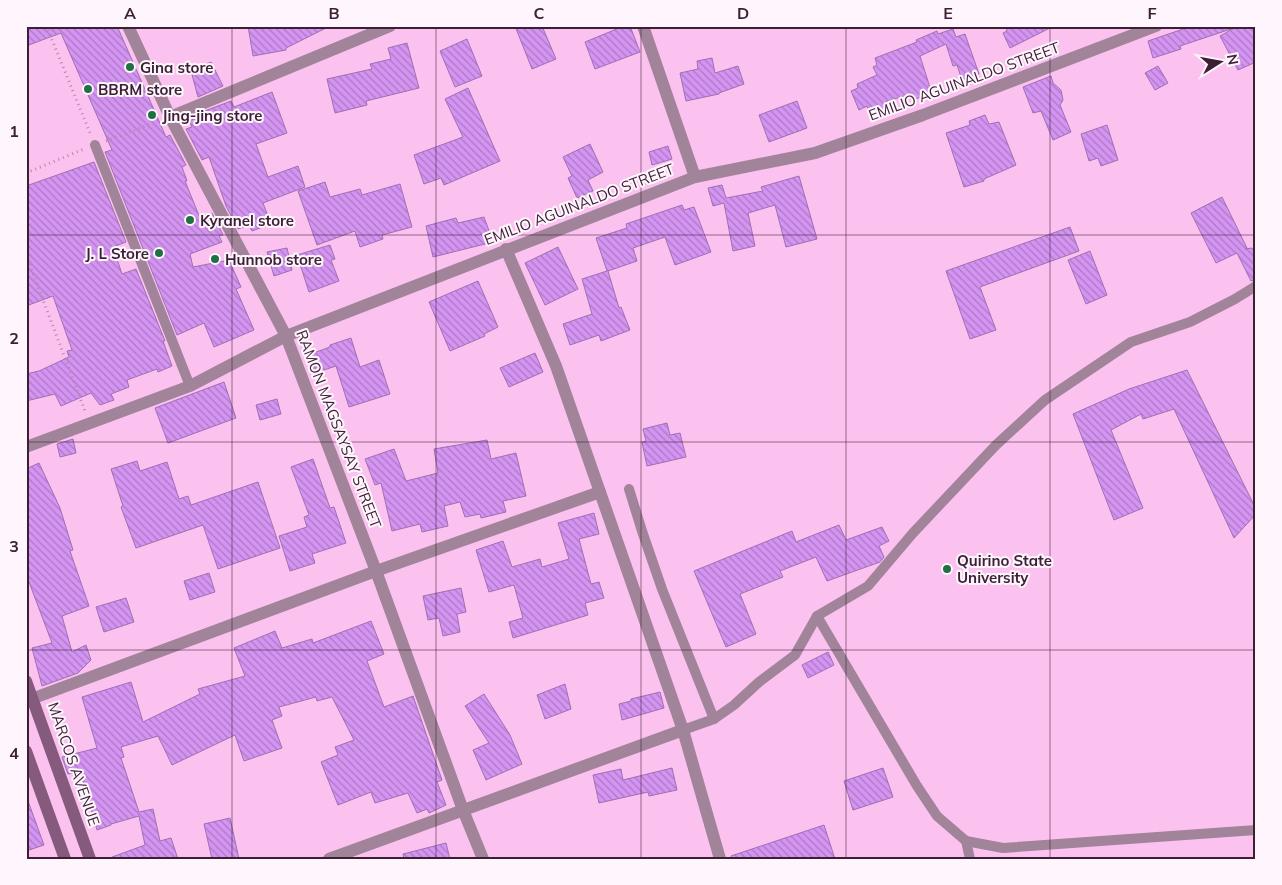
<svg xmlns="http://www.w3.org/2000/svg" width="1282" height="885" viewBox="0 0 1282 885" font-family="Mulish,sans-serif">
<style>
.building{fill:url(#building-back-hatch);stroke:#9d70b3}
.lines{fill:none;stroke-linecap:round;stroke-linejoin:round}
.path{stroke:#b687ac;stroke-width:3;stroke-dasharray:1 4;stroke-linecap:butt}
.service{stroke:#a1839a;stroke-width:10}
.minor{stroke:#a1839a;stroke-width:12}
.tertiary{stroke:#a1839a;stroke-width:12}
.secondary{stroke:#855a7c;stroke-width:12}
.grid{fill:none;stroke:#3b1f35;stroke-width:1;stroke-opacity:0.55}
.poi-dot{fill:#1e7143;stroke:#fef6fc;stroke-width:2}
.labels{text-anchor:middle;dominant-baseline:central;stroke-width:4;stroke-linejoin:round;paint-order:stroke}
.poi-label{font-size:15px;font-weight:bold;fill:#3b1f35;stroke:#fef6fc;text-anchor:start}
.street-label{font-size:15px;fill:#3b1f35;stroke:#fef6fc}
.neatline{fill:none;stroke:#3b1f35;stroke-width:2}
.grid-label{font-size:16px;text-anchor:middle;font-weight:bold;fill:#3b1f35}
</style>
<defs>
<pattern id="building-back-hatch" width="6" height="6" patternUnits="userSpaceOnUse" patternTransform="scale(1.25)"><rect width="6" height="6" fill="#d494f2"/><path d="M-1 5l2 2M0 0l6 6M5-1l2 2" fill="none" stroke="#ad78c5"/></pattern>
</defs>
<rect width="100%" height="100%" fill="#fcc2ef"/>
<!-- building -->
<g class="building">
<polygon points="26,26 117,26 166,137 170,135 186,165 182,167 187,181 185,181 200,218 212,213 223,235 219,236 222,242 190,254 193,267 229,260 241,287 236,289 254,330 214,347 204,323 177,335 105,152 112,150 61,33 26,46"/>
<polygon points="248,26 330,26 286,48 286,50 253,56"/>
<polygon points="515,26 542,26 556,59 532,69"/>
<polygon points="624,26 630,26 640,52 595,69 585,42"/>
<polygon points="1006,26 1054,26 1010,48 1003,33 1007,31"/>
<polygon points="1192,26 1230,26 1231,29 1180,46 1181,49 1153,58 1148,41"/>
<polygon points="1238,26 1256,26 1256,62 1238,70 1220,36"/>
<polygon points="953,29 956,37 965,34 979,74 962,80 957,65 953,66 946,44 920,56 932,94 915,99 913,93 885,102 889,112 872,119 867,106 859,110 851,91 858,88 857,84 877,75 873,67 877,65 875,58 917,42 916,40 937,31 938,34"/>
<polygon points="467,39 482,76 455,87 440,51"/>
<polygon points="407,43 419,88 366,101 367,105 335,113 327,79 372,69 370,64 391,59 388,48"/>
<polygon points="712,58 715,73 738,66 744,84 719,93 719,94 686,101 680,73 698,69 697,61"/>
<polygon points="211,62 223,86 198,97 191,71"/>
<polygon points="1158,66 1168,83 1155,90 1145,73"/>
<polygon points="1051,76 1053,83 1061,90 1063,100 1060,105 1071,132 1053,140 1041,111 1033,113 1023,87"/>
<polygon points="468,88 500,161 444,185 441,178 424,184 414,155 463,137 445,99"/>
<polygon points="272,92 287,133 256,144 268,177 298,166 305,187 263,203 271,224 252,231 249,225 238,229 226,206 209,157 202,160 186,129 192,127 189,121 203,115 202,112 231,101 234,107"/>
<polygon points="797,101 807,128 769,142 759,115"/>
<polygon points="985,115 989,124 999,122 1016,165 984,179 984,181 964,187 946,133 970,125 969,121"/>
<polygon points="1107,125 1118,160 1101,166 1098,158 1089,161 1081,134"/>
<polygon points="590,144 603,172 588,180 593,191 577,198 568,178 572,176 563,157"/>
<polygon points="668,146 672,159 652,165 649,152"/>
<polygon points="94,162 126,242 113,247 122,274 136,269 165,341 163,341 172,366 158,372 157,369 127,380 129,387 111,394 114,400 100,405 91,393 61,406 55,394 26,401 26,374 39,371 69,357 67,351 72,350 53,296 26,306 26,186"/>
<polygon points="799,176 817,239 786,247 775,205 748,213 755,246 733,251 724,203 713,206 708,188 722,185 726,198 763,191 761,187"/>
<polygon points="325,182 330,197 360,189 362,195 400,184 412,227 382,235 383,239 360,247 355,231 317,245 298,191"/>
<polygon points="1222,197 1247,248 1245,249 1252,248 1256,256 1256,279 1251,281 1237,253 1216,263 1191,213"/>
<polygon points="682,205 684,210 694,207 711,252 675,265 665,237 633,248 637,261 608,271 619,308 621,307 630,330 601,341 599,335 570,345 563,324 592,314 582,279 607,271 596,238 627,228 626,224"/>
<polygon points="484,217 493,242 433,257 426,226 456,218 458,223"/>
<polygon points="1070,227 1079,251 980,287 996,330 970,339 946,271"/>
<polygon points="330,245 335,259 331,260 339,281 309,292 297,255"/>
<polygon points="558,247 578,289 545,305 525,263"/>
<polygon points="287,248 292,270 274,276 267,252"/>
<polygon points="1090,251 1107,295 1086,304 1068,260"/>
<polygon points="478,281 498,327 484,334 485,336 450,351 429,302"/>
<polygon points="351,338 360,367 379,360 390,394 349,407 336,366 315,373 308,355 330,347 330,345"/>
<polygon points="535,353 543,372 509,387 500,368"/>
<polygon points="1187,370 1256,509 1256,514 1234,538 1174,409 1143,419 1141,414 1111,430 1143,508 1114,520 1073,414 1129,389"/>
<polygon points="224,382 236,418 168,443 155,408"/>
<polygon points="277,399 281,414 260,420 256,405"/>
<polygon points="667,423 670,435 680,433 686,457 647,466 642,442 646,441 643,429"/>
<polygon points="73,439 76,453 60,457 57,444"/>
<polygon points="487,440 491,459 516,453 526,496 503,501 506,512 481,518 480,514 465,517 460,502 444,506 448,526 422,532 420,524 392,531 381,483 375,485 365,459 394,449 406,481 438,473 434,449"/>
<polygon points="313,459 330,508 334,507 346,543 312,554 315,563 290,571 279,536 307,527 304,517 309,515 291,467"/>
<polygon points="137,461 140,471 167,462 179,499 188,496 191,505 258,482 280,548 218,569 203,525 136,548 121,507 123,506 111,469"/>
<polygon points="39,463 60,508 73,550 70,551 89,606 62,616 72,652 86,645 91,660 78,673 42,686 32,648 52,643 26,574 26,469"/>
<polygon points="594,513 599,534 579,539 591,584 599,582 604,598 585,603 588,615 513,638 509,622 523,618 514,585 489,592 476,550 503,541 512,567 540,559 542,567 569,559 558,523"/>
<polygon points="839,525 846,540 882,527 889,541 879,546 884,557 880,562 827,581 816,557 780,571 783,577 740,594 756,634 726,647 694,571 792,531 796,542"/>
<polygon points="209,573 215,592 190,600 184,581"/>
<polygon points="461,588 466,612 457,614 460,632 443,636 439,618 428,620 423,596"/>
<polygon points="126,598 134,622 104,632 96,607"/>
<polygon points="371,621 384,654 367,661 384,707 413,696 442,780 437,782 446,805 429,813 427,809 417,813 408,793 375,803 371,792 338,805 321,762 338,755 335,747 354,740 332,697 317,701 316,697 279,707 282,716 272,720 282,748 244,761 235,735 172,765 158,736 121,747 124,757 121,758 139,812 153,809 160,841 171,838 178,859 112,859 112,857 145,845 139,816 111,824 111,825 97,830 83,781 75,783 73,773 68,774 62,757 97,748 82,697 131,682 143,722 200,694 198,689 245,676 234,648 275,631 282,648 312,639 313,643"/>
<polygon points="828,652 834,665 808,678 802,665"/>
<polygon points="565,684 571,709 545,719 537,695"/>
<polygon points="660,692 664,708 622,720 619,704 631,701 631,699"/>
<polygon points="484,694 510,735 522,764 486,780 473,750 489,743 465,706"/>
<polygon points="672,768 677,790 649,796 648,792 599,803 593,775 621,769 623,780"/>
<polygon points="883,768 893,797 853,810 844,781"/>
<polygon points="28,801 44,845 26,851 26,802"/>
<polygon points="230,818 239,859 212,859 204,824"/>
<polygon points="824,825 835,859 732,859 731,856"/>
<polygon points="446,843 450,859 404,859 403,854"/>
</g>
<g class="lines">
<!-- path -->
<g class="path">
<polyline points="48,30 90,133"/>
<polyline points="106,141 156,122"/>
<polyline points="26,173 84,149"/>
<polyline points="26,255 85,411"/>
</g>
<!-- service -->
<g class="service">
<polyline points="95,145 190,386"/>
<polyline points="629,489 642,531 662,589 714,719"/>
<polyline points="817,616 917,786 937,816 966,841 1003,848 1256,830"/>
<polyline points="683,730 714,719 734,705 759,682 795,655 817,616 868,586 913,533 996,445 1045,400 1131,342 1190,322 1235,299 1256,286"/>
<polyline points="966,841 970,859"/>
</g>
<!-- minor -->
<g class="minor">
<polyline points="128,26 170,117 286,336 376,571 463,810 483,859"/>
<polyline points="643,26 695,177"/>
<polyline points="170,117 390,26"/>
<polyline points="34,698 376,571 600,492"/>
<polyline points="329,859 683,730"/>
</g>
<!-- tertiary -->
<g class="tertiary">
<polyline points="506,249 556,366 683,730 720,859"/>
<polyline points="26,447 190,386 286,336 695,177 815,153 923,115 1156,26"/>
</g>
<!-- secondary -->
<g class="secondary">
<polyline points="26,681 90,859"/>
<polyline points="26,751 65,859"/>
</g>
</g>
<!-- grid -->
<path class="grid" d="M 232,26 L 232,859M 436,26 L 436,859M 641,26 L 641,859M 846,26 L 846,859M 1050,26 L 1050,859M 26,235 L 1256,235M 26,442 L 1256,442M 26,650 L 1256,650"/>
<!-- markers -->
<g class="poi-dot">
<circle cx="130" cy="67" r="5"/>
<circle cx="88" cy="89" r="5"/>
<circle cx="152" cy="115" r="5"/>
<circle cx="190" cy="220" r="5"/>
<circle cx="159" cy="253" r="5"/>
<circle cx="215" cy="259" r="5"/>
<circle cx="947" cy="569" r="5"/>
</g>
<g class="labels">
<!-- poi labels -->
<g class="poi-label">
<text x="140" y="67">Gina store</text>
<text x="98" y="89">BBRM store</text>
<text x="162" y="115">Jing-jing store</text>
<text x="200" y="220">Kyranel store</text>
<text x="149" y="253" text-anchor="end">J. L Store</text>
<text x="225" y="259">Hunnob store</text>
<text x="957" y="560">Quirino State<tspan x="957" dy="17">University</tspan></text>
</g>
<!-- street labels -->
<g class="street-label">
<text transform="translate(964 81) rotate(-20)">EMILIO AGUINALDO STREET</text>
<text transform="translate(579 204) rotate(-21)">EMILIO AGUINALDO STREET</text>
<text transform="translate(339 429) rotate(69)">RAMON MAGSAYSAY STREET</text>
<text transform="translate(74 764) rotate(71)">MARCOS AVENUE</text>
</g>
</g>
<!-- border -->
<rect width="1282" height="885" fill="none" stroke="#fef6fc" stroke-width="55"/>
<!-- north arrow -->
<g transform="translate(1220 62) rotate(79)" stroke="#fef6fc" stroke-width="4" paint-order="stroke">
<path d="M0-4L9 19L0 12L-9 19Z" fill="#3b1f35"/>
<text y="-8" font-size="14" font-weight="bold" text-anchor="middle" fill="#3b1f35">N</text>
</g>
<rect x="28" y="28" width="1226" height="830" class="neatline"/>
<g class="grid-label">
<text x="130" y="19">A</text>
<text x="334" y="19">B</text>
<text x="539" y="19">C</text>
<text x="743" y="19">D</text>
<text x="948" y="19">E</text>
<text x="1152" y="19">F</text>
<text x="14" y="137">1</text>
<text x="14" y="344">2</text>
<text x="14" y="552">3</text>
<text x="14" y="759">4</text>
</g>
</svg>
